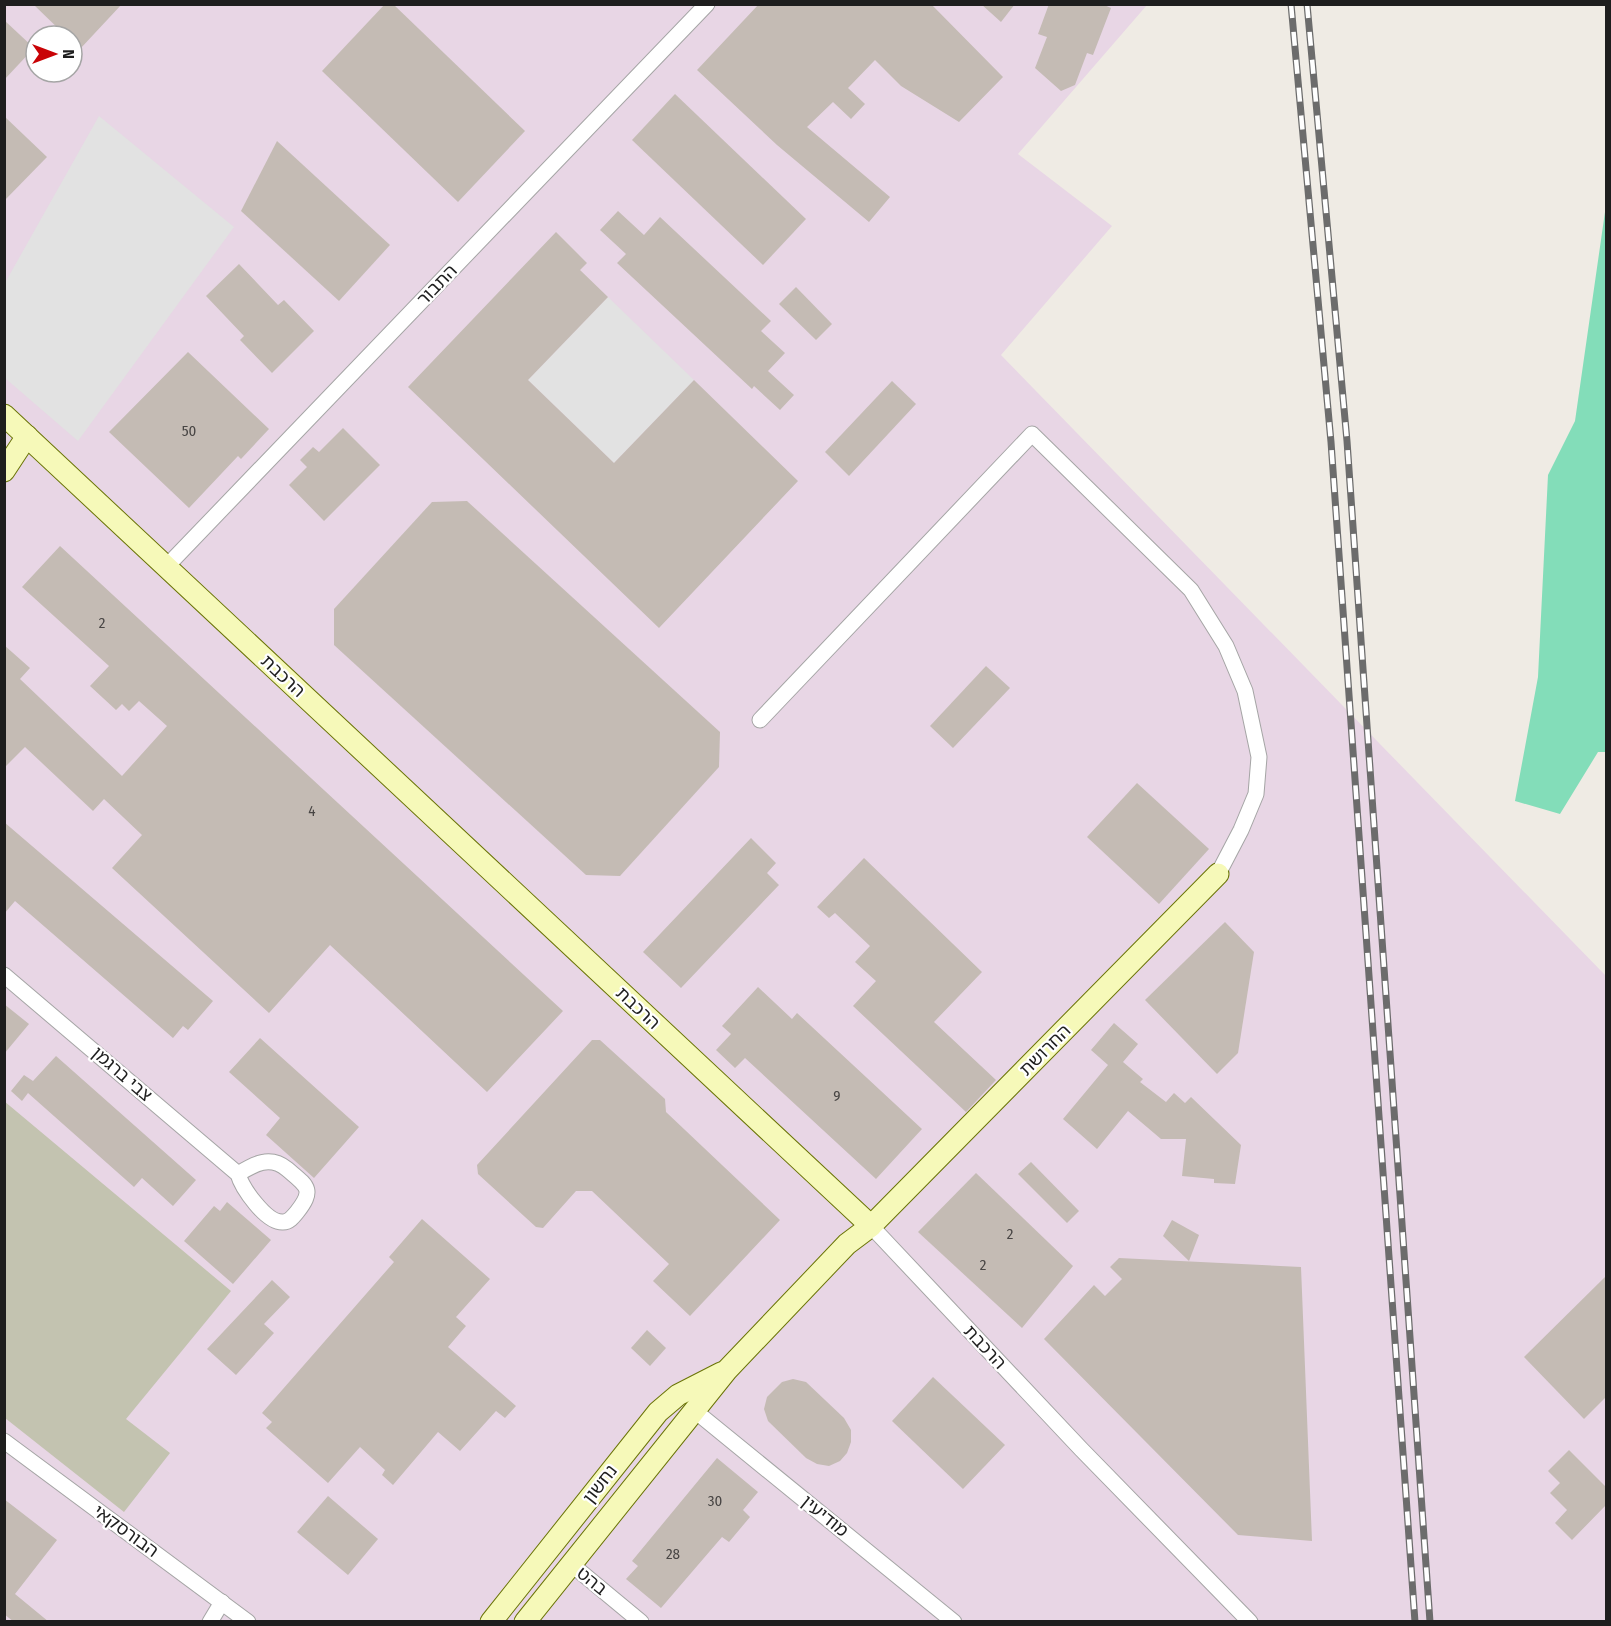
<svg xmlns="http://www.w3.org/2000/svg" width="1611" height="1626" viewBox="0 0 1611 1626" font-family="'Fira Sans Condensed','Noto Sans Hebrew',sans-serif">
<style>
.industrial{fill:#e8d6e5;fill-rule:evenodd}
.construction{fill:#c3c3b0}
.pitch{fill:#83ddb9}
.parking{fill:#e2e2e2}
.building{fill:#c4bbb4}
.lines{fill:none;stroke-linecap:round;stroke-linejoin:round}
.street-casing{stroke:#a5a5a5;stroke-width:17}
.secondary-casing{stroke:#6a7406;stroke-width:23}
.street{stroke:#fff;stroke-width:15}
.secondary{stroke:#f6f9b9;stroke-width:21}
.rail-casing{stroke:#6c6c6c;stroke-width:7}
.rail{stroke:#fff;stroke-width:4.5;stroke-dasharray:14;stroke-linecap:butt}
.labels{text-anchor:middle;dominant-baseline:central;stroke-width:4.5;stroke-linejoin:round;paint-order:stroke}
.number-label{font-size:15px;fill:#484544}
.street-label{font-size:18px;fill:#1e1e1e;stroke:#fff}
</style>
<rect width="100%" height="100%" fill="#efebe4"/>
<!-- industrial -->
<path class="industrial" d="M 5,5 L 1147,5 L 1018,154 L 1112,226 L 1001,355 L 1606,976 L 1606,1621 L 5,1622 ZM 36,36 L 72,36 L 72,72 L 36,72 Z"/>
<!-- construction -->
<polygon class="construction" points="4,1101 231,1291 126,1419 170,1453 124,1512 5,1418"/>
<!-- pitch -->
<polygon class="pitch" points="1606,205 1606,752 1598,752 1560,814 1515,801 1538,677 1548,475 1575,421"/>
<!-- parking -->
<g class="parking">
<polygon points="99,116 234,227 78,441 5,378 5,283"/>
<polygon points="608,297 694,380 614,463 528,380"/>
</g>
<!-- building -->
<g class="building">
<polygon points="33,4 122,4 80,49 72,42 72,36 66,36"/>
<polygon points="385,4 393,4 525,131 458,202 322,71"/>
<polygon points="759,4 931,4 1003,77 959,122 901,86 875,60 848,88 865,104 851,119 833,102 807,127 890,197 869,222 777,145 697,70"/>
<polygon points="981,4 1015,4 1001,22"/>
<polygon points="1049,4 1102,4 1111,8 1093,55 1087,53 1075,85 1061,91 1035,68 1047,37 1038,34"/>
<polygon points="4,20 34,48 4,80"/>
<polygon points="675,94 806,219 763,265 632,140"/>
<polygon points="4,116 47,157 4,201"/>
<polygon points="277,141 390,245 339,301 241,211"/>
<polygon points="618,211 644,235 660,217 771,321 761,331 785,353 768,371 794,395 780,410 754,386 752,389 617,263 626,254 600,230"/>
<polygon points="556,232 587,263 580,270 608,297 528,380 614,463 694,380 798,481 659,628 408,387"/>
<polygon points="239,264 278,305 284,300 314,331 272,373 240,340 244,336 206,296"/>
<polygon points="796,287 832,324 816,340 779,304"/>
<polygon points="188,352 269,429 241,459 238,456 189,508 109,432"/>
<polygon points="892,381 916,404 849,476 825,452"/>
<polygon points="343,428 380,465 324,521 289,485 307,467 300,460 313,447 319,452"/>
<polygon points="467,501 720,732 719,767 620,876 586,875 334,645 334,609 432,502"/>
<polygon points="60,546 563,1011 487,1092 330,945 269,1013 112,868 142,835 104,799 93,811 25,747 4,768 4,645 30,668 20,679 122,776 167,726 139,701 129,711 122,704 116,710 90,686 109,666 22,587"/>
<polygon points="986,666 1010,688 953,748 930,726"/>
<polygon points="1137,783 1209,849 1159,904 1087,837"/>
<polygon points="4,822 213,1001 188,1030 183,1026 173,1038 15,901 4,914"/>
<polygon points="751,838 776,863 767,873 779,885 681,988 643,952"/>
<polygon points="864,858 982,972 934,1022 996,1080 966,1112 853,1006 876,981 855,962 870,946 835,913 829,918 817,907"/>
<polygon points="1225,922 1254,952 1238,1053 1217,1074 1145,1000"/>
<polygon points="758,987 792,1019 797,1013 922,1129 876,1179 745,1058 735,1068 716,1050 731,1034 722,1026"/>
<polygon points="4,1004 29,1024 4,1054"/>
<polygon points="1114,1023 1138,1044 1123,1062 1143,1079 1140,1082 1166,1102 1174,1093 1185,1103 1191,1097 1241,1145 1235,1184 1214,1183 1214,1179 1182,1176 1186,1139 1161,1139 1128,1111 1097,1149 1063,1119 1108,1065 1091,1050"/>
<polygon points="260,1038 359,1127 314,1178 266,1135 280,1118 229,1072"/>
<polygon points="592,1040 600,1040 665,1099 666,1112 780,1220 690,1316 653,1281 669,1264 592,1191 576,1191 543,1228 536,1227 478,1174 477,1165"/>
<polygon points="56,1056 196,1180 173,1206 142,1178 134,1187 28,1093 22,1101 11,1091 24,1075 33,1081"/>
<polygon points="1031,1162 1079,1211 1067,1223 1018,1174"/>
<polygon points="976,1173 1073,1266 1022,1328 918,1232"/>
<polygon points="227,1202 271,1240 233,1284 184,1241 214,1206 220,1211"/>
<polygon points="422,1219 490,1279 456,1317 466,1326 448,1347 516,1406 505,1418 496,1411 460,1451 438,1432 393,1485 382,1475 385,1470 360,1447 328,1483 266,1428 272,1422 262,1413 394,1262 389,1257"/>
<polygon points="1172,1220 1199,1235 1189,1261 1163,1236"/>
<polygon points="1119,1258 1301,1267 1312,1541 1238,1535 1044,1339 1094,1285 1105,1296 1122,1279 1110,1267"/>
<polygon points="1606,1276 1606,1397 1584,1419 1524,1357"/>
<polygon points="272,1280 290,1297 264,1324 274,1333 236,1375 207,1349"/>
<polygon points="647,1330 666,1348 650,1366 631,1348"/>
<polygon points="933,1377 1005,1445 963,1489 892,1421"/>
<polygon points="793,1379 806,1382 844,1418 851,1430 851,1442 847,1453 840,1461 829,1466 817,1464 806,1458 768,1421 764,1409 767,1397 782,1382"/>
<polygon points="1569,1450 1606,1487 1606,1505 1572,1540 1555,1523 1567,1510 1550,1493 1560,1483 1548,1471"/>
<polygon points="717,1458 758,1492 743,1510 750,1517 729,1542 722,1537 661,1608 626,1579 638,1566 632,1561"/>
<polygon points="328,1496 378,1539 348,1575 297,1532"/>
<polygon points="4,1499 57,1540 15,1594 49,1622 14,1622 4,1614"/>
</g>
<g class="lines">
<!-- street casing -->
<g class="street-casing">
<g id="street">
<polyline points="167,566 707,4"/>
<polyline points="760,720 1032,434 1191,590 1226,646 1245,691 1259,757 1256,794 1241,830 1218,874"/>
<path d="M 4,975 L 238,1174 C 242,1188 266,1223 283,1222 C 289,1222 293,1217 297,1212 C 315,1189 307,1186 287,1169 C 270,1155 254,1164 238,1174"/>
<polyline points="871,1226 1081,1449 1250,1622"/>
<polyline points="695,1411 954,1622"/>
<polyline points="4,1441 248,1622"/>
<polyline points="571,1564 641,1622"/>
<polyline points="210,1622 222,1602"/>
</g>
</g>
<!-- secondary casing -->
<g class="secondary-casing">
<g id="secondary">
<polyline points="4,415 871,1226"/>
<polyline points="4,471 27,436"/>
<polyline points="491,1622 658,1412 678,1395 721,1373"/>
<polyline points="525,1622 727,1370 847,1244 871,1226 1218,874"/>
</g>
</g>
<!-- street -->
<use href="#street" class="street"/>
<!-- secondary -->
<use href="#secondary" class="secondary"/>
<!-- rail casing -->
<g class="rail-casing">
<g id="rail">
<polyline points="1291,4 1331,442 1415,1622"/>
<polyline points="1307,4 1347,441 1430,1622"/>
</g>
</g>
<!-- rail -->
<use href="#rail" class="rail"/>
</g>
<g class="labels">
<!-- number labels -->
<g class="number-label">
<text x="189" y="431">50</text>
<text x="102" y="623">2</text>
<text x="312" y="811">4</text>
<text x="837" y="1096">9</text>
<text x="1010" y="1234">2</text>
<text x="983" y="1265">2</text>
<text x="715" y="1501">30</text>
<text x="673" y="1554">28</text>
</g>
<!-- street labels -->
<g class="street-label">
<text transform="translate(437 285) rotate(-46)">התבור</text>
<text transform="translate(283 676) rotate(43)">הרכבת</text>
<text transform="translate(638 1008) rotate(43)">הרכבת</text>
<text transform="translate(1045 1050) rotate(-45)">החרושת</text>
<text transform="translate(122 1074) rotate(41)">צבי ברגמן</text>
<text transform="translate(985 1347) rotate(47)">הרכבת</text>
<text transform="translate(600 1484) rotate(-52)">נחשון</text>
<text transform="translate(825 1516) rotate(39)">מודיעין</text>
<text transform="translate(126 1531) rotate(36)">הבורסקאי</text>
<text transform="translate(592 1581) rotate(39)">בהט</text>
</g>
</g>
<!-- border -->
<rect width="1611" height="1626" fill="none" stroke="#1e1e1e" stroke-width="12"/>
<!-- north arrow -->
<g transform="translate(54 54) rotate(90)"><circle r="28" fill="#ffffff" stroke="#a5a5a5" stroke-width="1.5"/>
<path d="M0-4.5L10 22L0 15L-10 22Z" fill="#c90306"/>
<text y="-9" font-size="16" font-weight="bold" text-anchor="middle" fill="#1e1e1e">N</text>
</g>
</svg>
